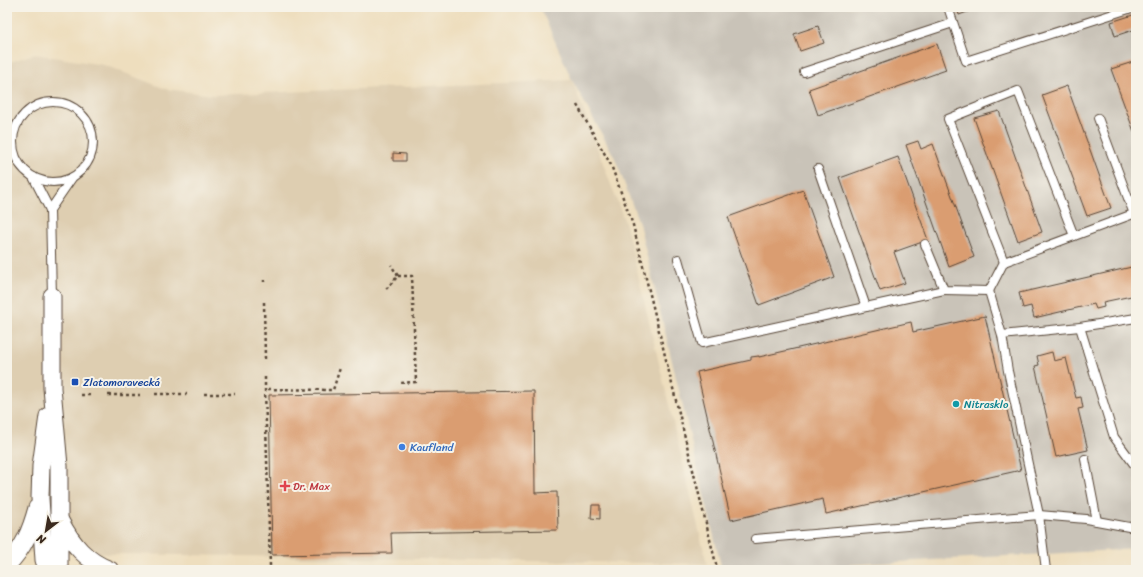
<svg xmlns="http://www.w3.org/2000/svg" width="1143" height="577" viewBox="0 0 1143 577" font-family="Sriracha,sans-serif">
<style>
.built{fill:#deceb1}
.industrial{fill:#c9c3b8}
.building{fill:#da9d71}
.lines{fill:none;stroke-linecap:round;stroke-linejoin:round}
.service-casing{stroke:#564536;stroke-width:10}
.minor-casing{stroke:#564536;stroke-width:19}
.path{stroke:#564536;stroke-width:2.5;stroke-dasharray:3 3;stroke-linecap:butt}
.service{stroke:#fff;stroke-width:8}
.minor{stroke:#fff;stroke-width:17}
.transit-dot{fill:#1a4fb4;stroke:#f7f3e8;stroke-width:1.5}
.culture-dot{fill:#0f9aa8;stroke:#f7f3e8;stroke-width:1.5}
.shop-dot{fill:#3f7fe0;stroke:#f7f3e8;stroke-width:1.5}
.health-dot{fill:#e0444e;stroke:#f7f3e8;stroke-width:1.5}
.labels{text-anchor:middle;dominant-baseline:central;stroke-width:4;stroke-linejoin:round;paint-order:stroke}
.transit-label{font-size:11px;fill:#164399;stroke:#f7f3e8;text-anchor:start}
.culture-label{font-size:11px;fill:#0d838f;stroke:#f7f3e8;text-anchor:start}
.shop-label{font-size:11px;fill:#366cbe;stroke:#f7f3e8;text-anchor:start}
.health-label{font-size:11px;fill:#be3a42;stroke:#f7f3e8;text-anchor:start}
</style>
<rect width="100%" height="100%" fill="#f7f3e8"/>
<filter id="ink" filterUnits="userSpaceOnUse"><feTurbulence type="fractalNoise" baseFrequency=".025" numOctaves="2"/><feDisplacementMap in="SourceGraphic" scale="8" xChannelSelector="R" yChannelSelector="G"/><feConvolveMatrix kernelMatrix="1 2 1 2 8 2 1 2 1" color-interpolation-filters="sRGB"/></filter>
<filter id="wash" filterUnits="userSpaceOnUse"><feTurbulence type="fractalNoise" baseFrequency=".012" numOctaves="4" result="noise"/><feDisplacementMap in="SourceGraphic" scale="16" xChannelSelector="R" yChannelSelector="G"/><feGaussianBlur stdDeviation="0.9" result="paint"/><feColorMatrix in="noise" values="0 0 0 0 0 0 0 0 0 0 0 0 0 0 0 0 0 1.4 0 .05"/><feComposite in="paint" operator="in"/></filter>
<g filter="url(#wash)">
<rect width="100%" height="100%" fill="#eedebe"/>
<!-- built -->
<polygon class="built" points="34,54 104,65 166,89 213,95 572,80 626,225 707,564 7,552 7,63"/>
<!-- industrial -->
<polygon class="industrial" points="540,7 1136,7 1136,549 753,570 722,570 639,223 615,158 572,80"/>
<g id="blocks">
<!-- building -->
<g class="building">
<polygon points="957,7 981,7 959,15"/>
<polygon points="1136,14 1136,29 1115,36 1111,22"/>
<polygon points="818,26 824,43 800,51 794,34"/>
<polygon points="937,44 946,70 818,115 809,89"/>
<polygon points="1136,61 1136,137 1111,69"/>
<polygon points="1067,86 1111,208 1087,216 1042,95"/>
<polygon points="999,111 1042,232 1018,241 974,118"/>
<polygon points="918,141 921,149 933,144 974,257 949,267 906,145"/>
<polygon points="393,153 406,154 406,161 393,161"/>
<polygon points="898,157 928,240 894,252 905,283 880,291 840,178"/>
<polygon points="803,190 834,277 759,305 728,217"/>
<polygon points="1136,266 1136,295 1103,302 1104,307 1096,309 1094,304 1034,318 1031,306 1023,308 1019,293"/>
<polygon points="985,316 1021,470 826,514 823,499 731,520 697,372 751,360 751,357 759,356 759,357 911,322 913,332"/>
<polygon points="1052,352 1054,361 1066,358 1076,398 1081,397 1083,408 1078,409 1088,450 1056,457 1035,366 1039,365 1037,356"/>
<polygon points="534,391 535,493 557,492 558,530 391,533 392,553 272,555 269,395"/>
<polygon points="592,505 600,505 600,519 591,518"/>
</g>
</g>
</g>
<g filter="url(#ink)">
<use href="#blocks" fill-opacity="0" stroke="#564536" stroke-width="1"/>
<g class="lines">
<!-- service casing -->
<g class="service-casing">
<g id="service">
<polyline points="948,7 966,61 1135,7"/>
<polyline points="804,72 953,23"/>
<circle cx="53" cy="142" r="40"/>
<polyline points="1098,118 1134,214"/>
<polyline points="33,177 50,210 52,296"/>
<polyline points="50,210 72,178"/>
<polyline points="925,244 944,290 989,291 1002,335 1080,327 1136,318"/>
<polyline points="678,259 702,343 866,307 818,169"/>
<polyline points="1004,262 948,119 1018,91 1074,236"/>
<polyline points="989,291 1004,262 1136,213"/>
<polyline points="866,307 944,290"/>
<polyline points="1080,327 1114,437 1136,467"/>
<polyline points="1085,459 1097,521"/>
<polyline points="755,539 1039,515 1008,371 1002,335"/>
<polyline points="1046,570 1039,515 1086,519 1129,527 1136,526"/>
</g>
</g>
<!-- minor casing -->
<g class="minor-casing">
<g id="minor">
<polyline points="52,296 52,388 59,466 59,570"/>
<path d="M 60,521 C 72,544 86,561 110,570"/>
<path d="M 7,565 C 24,548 31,530 37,508"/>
<polyline points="48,570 44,560 40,498 41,466 48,416"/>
</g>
</g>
<!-- path -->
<g class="path">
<polyline points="577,105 611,165 633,225 717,568"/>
<polyline points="398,276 412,276 416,382 399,383"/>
<polyline points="264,280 264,282"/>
<polyline points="386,289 398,276 391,265"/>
<polyline points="264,302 265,359"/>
<polyline points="265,377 265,389"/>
<polyline points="155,394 187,394"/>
<polyline points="204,394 235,394"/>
<polyline points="81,395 92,395"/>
<polyline points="108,395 140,395"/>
<polyline points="270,566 265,389 333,390 340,368"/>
</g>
<!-- service -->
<use href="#service" class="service"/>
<!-- minor -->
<use href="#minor" class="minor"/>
</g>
</g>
<!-- markers -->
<rect class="transit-dot" x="71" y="378" width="8" height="8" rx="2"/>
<circle class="culture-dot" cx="956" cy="404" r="4"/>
<circle class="shop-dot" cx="402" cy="447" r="4"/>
<path class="health-dot" d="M283 480h4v4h4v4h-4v4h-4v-4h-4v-4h4z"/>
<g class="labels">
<!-- transit labels -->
<g class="transit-label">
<text x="83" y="382">Zlatomoravecká</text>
</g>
<!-- culture labels -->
<g class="culture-label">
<text x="964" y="404">Nitrasklo</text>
</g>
<!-- shop labels -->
<g class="shop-label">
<text x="410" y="447">Kaufland</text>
</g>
<!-- health labels -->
<g class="health-label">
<text x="293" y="486">Dr. Max</text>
</g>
</g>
<!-- margin -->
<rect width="1143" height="577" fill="none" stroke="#f7f3e8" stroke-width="24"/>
<!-- north arrow -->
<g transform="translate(46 531) rotate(211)" stroke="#f7f3e8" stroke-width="3" paint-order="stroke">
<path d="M0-3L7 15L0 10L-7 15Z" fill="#3b2a1e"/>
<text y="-6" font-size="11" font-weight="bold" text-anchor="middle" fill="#3b2a1e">N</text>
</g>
</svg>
